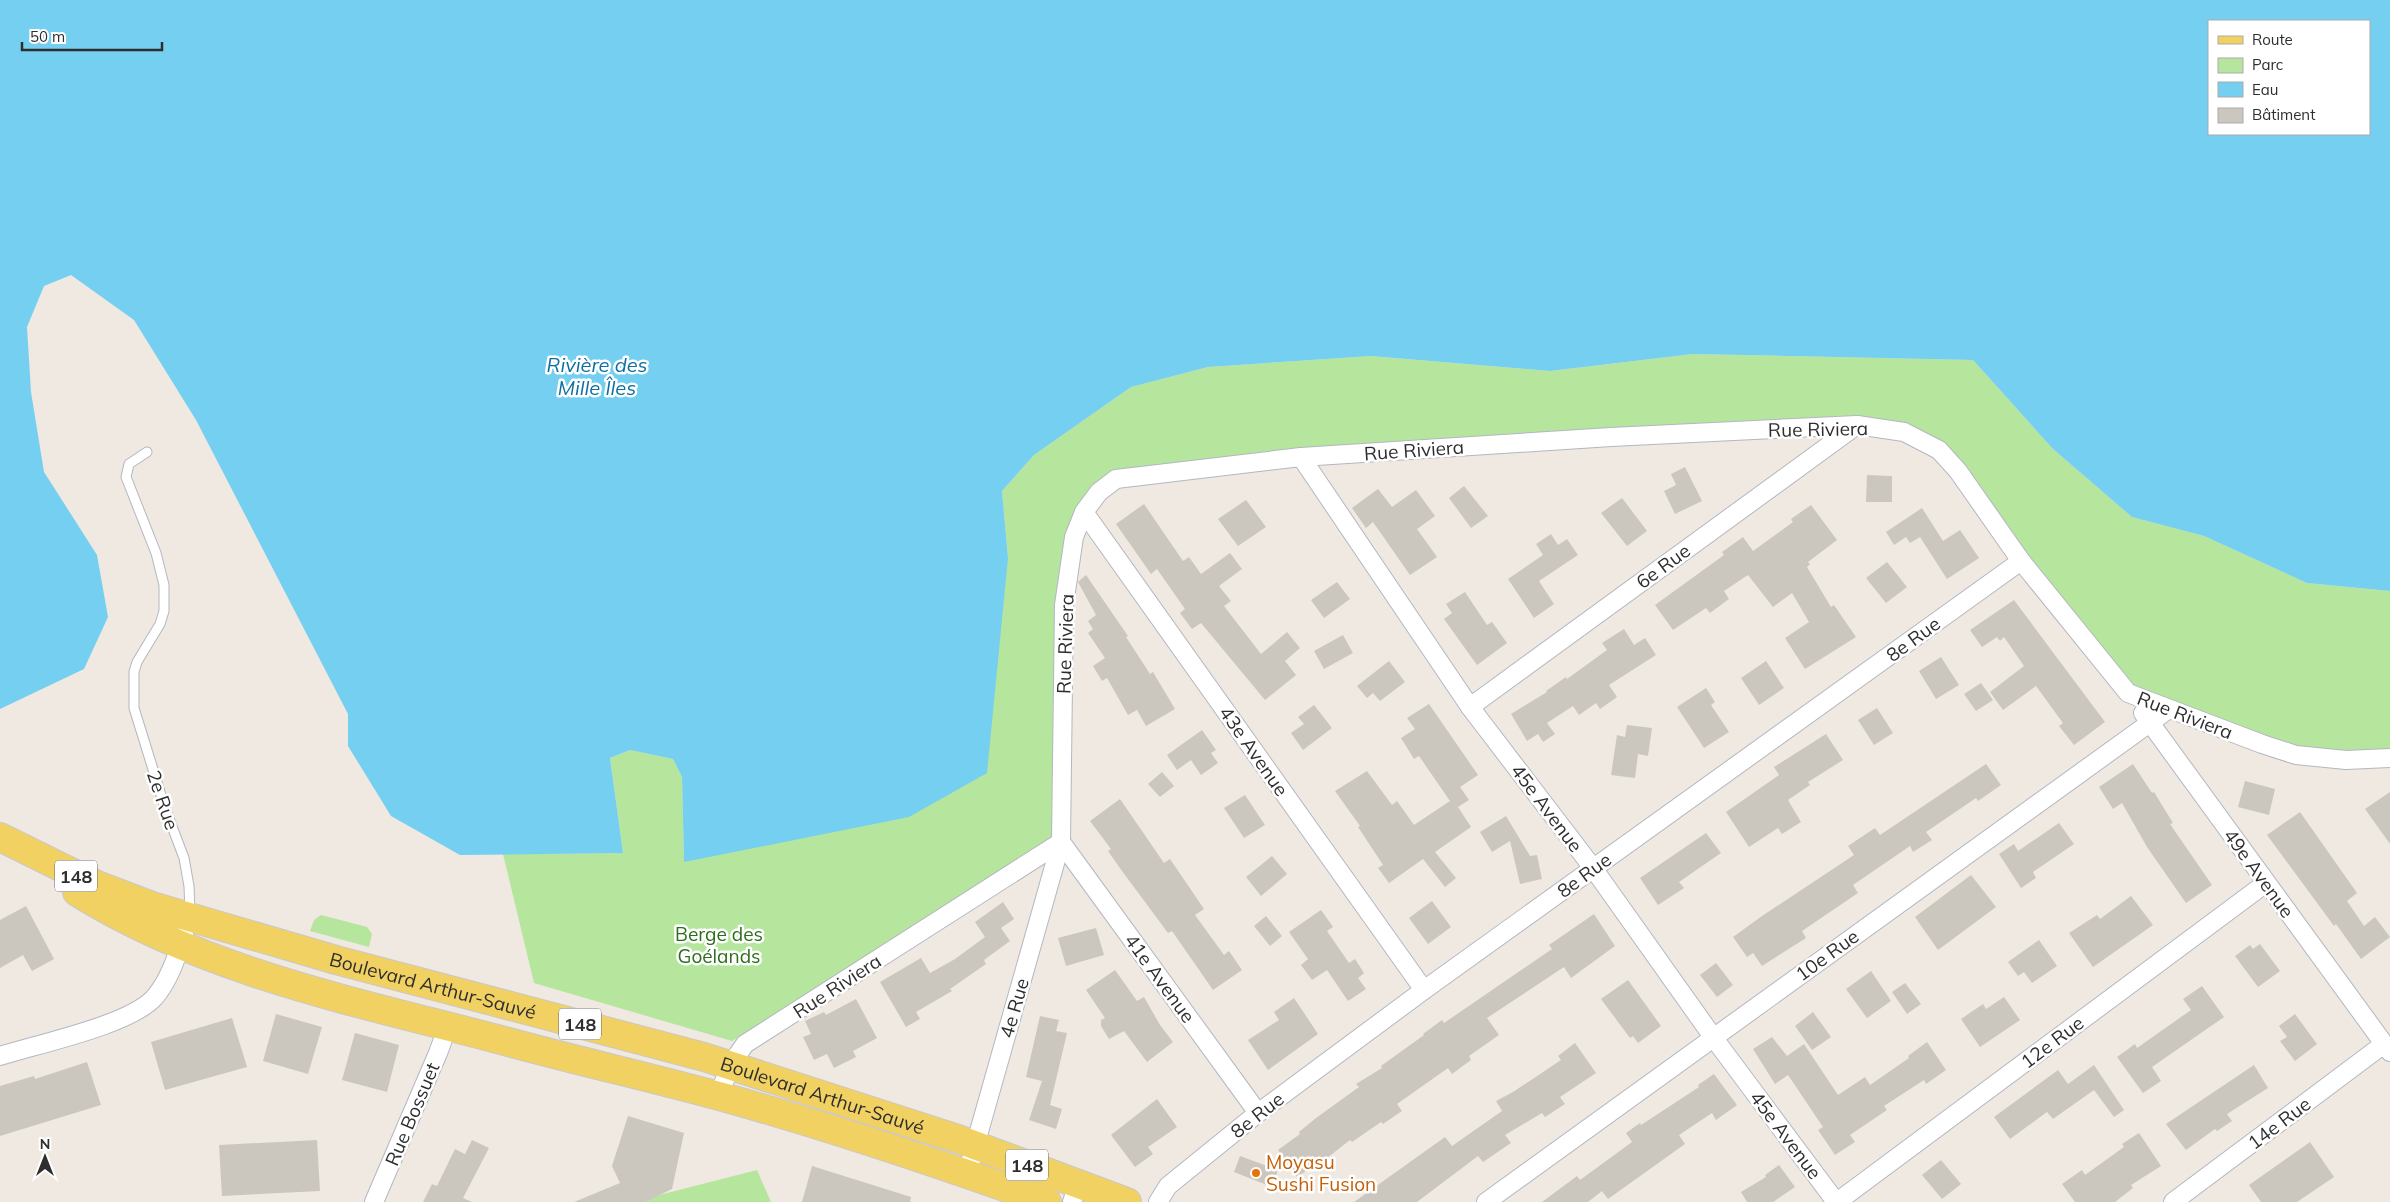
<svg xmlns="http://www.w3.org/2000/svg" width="2390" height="1202" viewBox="0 0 2390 1202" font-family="Mulish,sans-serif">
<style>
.green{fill:#b6e59e}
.water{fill:#75cff0;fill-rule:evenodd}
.building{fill:#cbc7bf}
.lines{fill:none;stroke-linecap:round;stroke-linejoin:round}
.service-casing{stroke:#b4b7c1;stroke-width:11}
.minor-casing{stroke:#b4b7c1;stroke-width:20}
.primary-casing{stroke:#c9c9c9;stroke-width:30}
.service{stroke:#fff;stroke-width:9}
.minor{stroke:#fff;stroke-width:18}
.primary{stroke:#f2d163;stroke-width:28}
.food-dot{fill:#e8710a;stroke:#fff;stroke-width:2}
.labels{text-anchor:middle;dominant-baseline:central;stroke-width:5;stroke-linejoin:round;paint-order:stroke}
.shield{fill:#fff;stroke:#6d6d6d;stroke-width:1}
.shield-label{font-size:18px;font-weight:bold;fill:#2e2e2e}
.street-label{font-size:19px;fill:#2e2e2e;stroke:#fff}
.park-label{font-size:19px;fill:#2c6e1b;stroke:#fff}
.food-label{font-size:19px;fill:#c56008;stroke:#fff;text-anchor:start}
.water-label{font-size:20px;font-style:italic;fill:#0d6fa3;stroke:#fff}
</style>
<rect width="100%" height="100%" fill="#efe9e1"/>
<!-- green -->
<g class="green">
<polygon points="1693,354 1973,360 2053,449 2132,517 2204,536 2307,583 2390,591 2390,758 2296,755 2128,693 2021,561 1968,468 1936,442 1865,422 1116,478 1074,537 1061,842 732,1041 534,983 503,854 623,853 610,758 630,750 673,759 682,777 684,862 1008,558 1002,491 1034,455 1131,387 1208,367 1371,356 1550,371"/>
<polygon points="321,915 367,927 372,934 369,947 310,931 314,920"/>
<polygon points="757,1170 771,1202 632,1202"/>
</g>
<!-- water -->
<path class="water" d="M 0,0 L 2390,0 L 2390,591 L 2307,583 L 2204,536 L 2132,517 L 2053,449 L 1973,360 L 1693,354 L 1550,371 L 1371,356 L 1208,367 L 1131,387 L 1034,455 L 1002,491 L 1008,558 L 987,773 L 909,817 L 684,862 L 682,777 L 673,759 L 630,750 L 610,758 L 623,853 L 460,855 L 391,816 L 348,746 L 348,714 L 196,420 L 134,320 L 71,275 L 44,286 L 27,327 L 31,392 L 44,472 L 97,555 L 108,617 L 84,669 L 0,709 ZM 2209,21 L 2369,21 L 2369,134 L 2209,134 Z"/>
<!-- building -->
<g class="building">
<polygon points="1685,467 1702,501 1675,514 1664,491 1676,485 1671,474"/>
<polygon points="1867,475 1892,476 1892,502 1866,502"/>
<polygon points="1464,486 1488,516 1471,528 1449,498"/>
<polygon points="1378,489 1392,507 1416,490 1435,516 1417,529 1437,557 1410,575 1373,522 1366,528 1352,508"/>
<polygon points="1622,498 1647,531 1627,546 1601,513"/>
<polygon points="1246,500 1266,527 1238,546 1218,519"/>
<polygon points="1144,504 1183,561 1189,557 1201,574 1230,553 1242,569 1219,586 1231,601 1224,606 1261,654 1287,632 1300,648 1285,661 1296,675 1265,700 1201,623 1192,629 1180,613 1185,609 1157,569 1151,574 1116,524"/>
<polygon points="1811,505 1837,540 1808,562 1810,564 1807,567 1831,607 1834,605 1856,637 1805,669 1785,638 1809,622 1792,593 1773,607 1748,575 1724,591 1729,599 1710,613 1706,608 1673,630 1655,605 1724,555 1722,552 1743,537 1753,551 1793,522 1791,519"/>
<polygon points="1922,508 1943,541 1960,530 1979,558 1947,579 1920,537 1910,543 1906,537 1894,545 1886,532"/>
<polygon points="1551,534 1558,545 1567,539 1578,555 1539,581 1554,604 1534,618 1508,579 1543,555 1536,544"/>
<polygon points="1887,562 1907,587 1886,603 1866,578"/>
<polygon points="1086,575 1128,636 1126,637 1150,674 1153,672 1175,709 1146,726 1137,710 1128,715 1107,678 1102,681 1093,666 1105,658 1088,633 1093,629 1088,621 1096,615 1078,582"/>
<polygon points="1337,582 1350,599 1324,618 1311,600"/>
<polygon points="1465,592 1487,625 1492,622 1507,643 1477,665 1444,619 1452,613 1446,604"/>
<polygon points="2014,600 2105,722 2074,745 2059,726 2063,723 2036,686 2003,710 1990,692 2024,666 2004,637 2000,641 1997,637 1982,647 1970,630"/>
<polygon points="1624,629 1634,645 1645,638 1656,655 1609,685 1617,697 1600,709 1596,703 1579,715 1573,706 1547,723 1555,734 1543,742 1538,734 1527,741 1511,714 1547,692 1546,691 1566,677 1567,679 1607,650 1602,643"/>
<polygon points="1343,635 1353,653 1324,669 1314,651"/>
<polygon points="1941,657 1959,685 1936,699 1919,671"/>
<polygon points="1389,661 1405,682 1380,701 1373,693 1367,698 1357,686"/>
<polygon points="1766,661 1784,688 1759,705 1741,678"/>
<polygon points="1981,683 1993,700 1976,711 1964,694"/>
<polygon points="1706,688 1715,702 1711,705 1729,732 1704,748 1677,707"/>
<polygon points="1429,704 1478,775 1460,787 1469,800 1458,807 1471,827 1435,852 1456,878 1445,887 1423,859 1389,883 1378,868 1383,865 1358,827 1360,826 1335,791 1367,771 1392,805 1397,801 1414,825 1450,801 1419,756 1414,759 1401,738 1415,729 1407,718"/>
<polygon points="1314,705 1332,728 1303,750 1291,733 1304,724 1298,717"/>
<polygon points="1877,708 1893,733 1874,745 1858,720"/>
<polygon points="1627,725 1652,728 1648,756 1638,754 1635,778 1611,775 1617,735 1625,737"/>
<polygon points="1202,730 1216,750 1211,753 1218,763 1201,775 1191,760 1177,770 1167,755"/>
<polygon points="1826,734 1843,760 1808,782 1810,785 1788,800 1801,822 1782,834 1778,828 1749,847 1726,812 1779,775 1774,767"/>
<polygon points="1986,764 2001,785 1978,801 1976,798 1926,832 1932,840 1913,852 1910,846 1853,885 1858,893 1802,931 1806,938 1762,966 1753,953 1747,957 1733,937 1762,916 1854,855 1848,846 1875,828 1880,835"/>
<polygon points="2133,764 2152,793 2154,792 2173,823 2170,824 2212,885 2186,903 2147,847 2122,803 2113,809 2099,787"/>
<polygon points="1162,772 1174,786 1160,797 1148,784"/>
<polygon points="2245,781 2275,789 2269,815 2238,807"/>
<polygon points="2390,792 2390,844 2365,809"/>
<polygon points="1245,795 1265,825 1244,838 1224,808"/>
<polygon points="1120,799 1164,863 1170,859 1204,909 1195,915 1224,955 1229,951 1242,970 1213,990 1172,931 1168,933 1122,871 1108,851 1111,849 1090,821"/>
<polygon points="2300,812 2357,893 2347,901 2364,926 2375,917 2390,937 2361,959 2336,924 2334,926 2267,835"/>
<polygon points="1506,816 1530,856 1537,855 1542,879 1520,884 1510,841 1492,852 1480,832"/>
<polygon points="2059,823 2074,844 2033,872 2036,878 2021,888 1999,854 2014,844 2018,851"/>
<polygon points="1706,833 1721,853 1679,882 1684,888 1658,905 1640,878"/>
<polygon points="1272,856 1287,874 1261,896 1246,877"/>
<polygon points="1971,875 1996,907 1938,950 1915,917"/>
<polygon points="2131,896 2153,925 2093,967 2069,933 2097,915 2100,919"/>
<polygon points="1432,901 1451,927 1428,944 1409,918"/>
<polygon points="1003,902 1014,919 1001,928 1010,941 984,960 986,964 950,989 952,991 916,1012 920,1019 906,1027 880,982 921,958 930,973 955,959 985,937 975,922"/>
<polygon points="26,906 54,959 32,971 23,955 0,968 0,920"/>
<polygon points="1321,910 1333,927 1327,931 1349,963 1355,959 1364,973 1358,978 1366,989 1348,1001 1327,970 1312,980 1301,965 1308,959 1289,932"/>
<polygon points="1594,914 1615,946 1571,978 1564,967 1487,1018 1499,1035 1469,1056 1471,1060 1452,1074 1448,1068 1397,1104 1402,1111 1383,1124 1381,1122 1352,1142 1350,1140 1322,1162 1321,1161 1297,1177 1278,1150 1300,1134 1299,1132 1316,1118 1359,1087 1356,1084 1382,1068 1381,1066 1424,1035 1423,1034 1442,1020 1444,1023 1552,949 1549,945"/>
<polygon points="1266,916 1282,936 1270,946 1254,926"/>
<polygon points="1096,928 1104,955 1066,966 1058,938"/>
<polygon points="2039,940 2057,966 2032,983 2024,972 2018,976 2008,962"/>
<polygon points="2260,944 2280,971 2258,987 2235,956 2250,945 2253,949"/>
<polygon points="1716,963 1733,985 1717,997 1700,975"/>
<polygon points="1115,970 1137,1001 1144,997 1160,1025 1173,1042 1147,1062 1124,1031 1109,1039 1101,1026 1101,1020 1105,1018 1086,990"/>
<polygon points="1871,971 1891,1001 1867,1018 1846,989"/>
<polygon points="1628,980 1661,1026 1638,1043 1633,1036 1630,1038 1601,999"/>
<polygon points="1905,983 1921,1004 1907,1014 1892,992"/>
<polygon points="2202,986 2224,1017 2152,1067 2161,1081 2143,1093 2117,1057 2135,1044 2137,1048 2191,1010 2183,999"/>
<polygon points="2004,997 2020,1020 1980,1047 1961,1019 1983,1004 1986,1009"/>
<polygon points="1294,998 1318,1034 1268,1070 1248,1040 1279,1020 1274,1012"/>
<polygon points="856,999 877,1038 853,1051 856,1057 834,1068 827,1054 814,1060 803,1037 811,1034 805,1021 824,1012 826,1015"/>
<polygon points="1813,1012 1831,1037 1812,1050 1795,1026"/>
<polygon points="276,1014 322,1027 308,1074 263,1061"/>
<polygon points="2295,1014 2317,1044 2295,1061 2280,1041 2287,1037 2279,1026"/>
<polygon points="1040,1016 1059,1020 1056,1031 1067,1033 1050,1105 1062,1109 1056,1129 1029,1120 1042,1081 1026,1077"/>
<polygon points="232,1018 247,1067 165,1090 151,1042"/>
<polygon points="355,1033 399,1045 387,1092 342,1080"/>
<polygon points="1772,1037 1787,1056 1804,1044 1838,1095 1865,1077 1870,1085 1909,1058 1908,1056 1927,1042 1946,1070 1926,1084 1924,1080 1884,1106 1887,1110 1850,1135 1855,1142 1835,1155 1818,1130 1823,1127 1788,1075 1775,1084 1753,1049"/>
<polygon points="1575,1043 1596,1073 1560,1097 1565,1104 1545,1117 1542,1113 1505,1135 1511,1143 1483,1162 1478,1156 1417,1202 1354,1202 1445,1137 1452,1146 1502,1111 1496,1101 1513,1092 1561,1060 1558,1056"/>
<polygon points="87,1062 101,1105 0,1136 0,1086 34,1076 35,1079"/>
<polygon points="2094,1065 2124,1110 2114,1117 2094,1090 2053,1119 2047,1112 2010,1139 1994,1117 2058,1070 2068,1084"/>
<polygon points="2254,1065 2268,1088 2227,1114 2232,1121 2217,1131 2215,1129 2186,1150 2166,1124"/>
<polygon points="1714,1074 1737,1105 1716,1120 1712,1113 1679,1135 1685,1144 1608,1199 1602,1191 1588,1202 1542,1202 1577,1176 1580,1180 1632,1142 1626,1133 1640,1123 1641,1125 1699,1087 1698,1085"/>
<polygon points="1157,1099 1177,1127 1148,1147 1153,1154 1135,1167 1111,1135"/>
<polygon points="628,1116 684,1133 672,1189 645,1202 574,1202 620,1183 612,1166"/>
<polygon points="2139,1133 2161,1166 2131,1185 2133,1188 2115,1202 2075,1202 2062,1184 2082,1170 2085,1175 2124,1147 2122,1144"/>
<polygon points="317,1140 320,1191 222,1196 219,1145"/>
<polygon points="472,1140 489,1148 463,1198 472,1202 423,1202 432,1184 437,1186 455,1149 465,1154"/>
<polygon points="2310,1142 2334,1177 2297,1202 2261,1202 2249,1185"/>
<polygon points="1240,1156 1278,1170 1272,1187 1234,1172"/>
<polygon points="1941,1160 1961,1184 1942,1199 1922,1175"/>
<polygon points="1779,1165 1795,1187 1773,1202 1747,1202 1741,1192 1766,1177 1765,1175"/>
<polygon points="812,1166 911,1197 910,1202 802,1202"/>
</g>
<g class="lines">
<!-- service casing -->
<g class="service-casing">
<polyline id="service" points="147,452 129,464 126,477 156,553 164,585 164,611 160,624 137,662 134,672 134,708 165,808 184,858 189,886 190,913"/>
</g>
<!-- minor casing -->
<g class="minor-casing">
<g id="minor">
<polyline points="1301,457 1470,707 1593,868 1713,1037 1836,1202"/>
<polyline points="1084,512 1424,990"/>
<polyline points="1470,707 1857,425"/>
<polyline points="2143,713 2390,1052"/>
<polyline points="1061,842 1258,1113"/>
<path d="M 0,1056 C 38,1044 129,1025 154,998 C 169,981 177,956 184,935"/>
<polyline points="717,1096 736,1057 745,1044 1061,842 1064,605 1074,537 1084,512 1099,492 1116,479 1301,457 1611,437 1857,425 1904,432 1939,450 1958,471 2021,561 2128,693 2262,744 2296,755 2346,760 2390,758"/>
<polyline points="967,1174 1061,842"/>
<polyline points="374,1202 438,1053 448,1026"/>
<polyline points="1072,1202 1078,1184"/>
<polyline points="1158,1202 1168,1186 1258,1113 1424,990 2021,561"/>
<polyline points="1486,1202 2169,709"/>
<polyline points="1837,1202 2266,883"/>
<polyline points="2173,1202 2384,1044"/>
</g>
</g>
<!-- primary casing -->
<g class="primary-casing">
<g id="primary">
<path id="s1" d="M 0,837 L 97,885 L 155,907 L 336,960 L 704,1057 L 958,1139 L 1127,1202"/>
<path d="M 77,892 C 205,972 357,1002 501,1040 C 577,1061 654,1078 730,1099 C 837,1129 943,1165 1047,1202"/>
</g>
</g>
<!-- service -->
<use href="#service" class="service"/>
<!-- minor -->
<use href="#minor" class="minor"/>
<!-- primary -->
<use href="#primary" class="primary"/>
</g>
<!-- markers -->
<circle class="food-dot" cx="1256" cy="1173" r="5"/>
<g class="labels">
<!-- shield labels -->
<g class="shield">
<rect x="55" y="860.5" width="42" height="31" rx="4"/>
<rect x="559" y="1008.5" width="42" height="31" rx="4"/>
<rect x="1006" y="1149.5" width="42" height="31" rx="4"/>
</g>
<g class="shield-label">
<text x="76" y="876">148</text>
<text x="580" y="1024">148</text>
<text x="1027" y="1165">148</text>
</g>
<!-- street labels -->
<g class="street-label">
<text transform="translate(1818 429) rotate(-1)">Rue Riviera</text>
<text transform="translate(1414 450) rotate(-4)">Rue Riviera</text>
<text transform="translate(1663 566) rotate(-36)">6e Rue</text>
<text transform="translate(1913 639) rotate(-36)">8e Rue</text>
<text transform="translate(1065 644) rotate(-88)">Rue Riviera</text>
<text transform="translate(2185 715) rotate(21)">Rue Riviera</text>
<text transform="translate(1254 751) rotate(55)">43e Avenue</text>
<text transform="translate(163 800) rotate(71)">2e Rue</text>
<text transform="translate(1547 808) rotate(53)">45e Avenue</text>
<text transform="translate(2259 873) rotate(54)">49e Avenue</text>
<text transform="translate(1584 875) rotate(-36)">8e Rue</text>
<text transform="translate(1827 955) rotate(-36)">10e Rue</text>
<text transform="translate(1160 978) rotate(54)">41e Avenue</text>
<text stroke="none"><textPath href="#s1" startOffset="459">Boulevard Arthur-Sauvé</textPath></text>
<text transform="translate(837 986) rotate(-33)">Rue Riviera</text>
<text transform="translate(1014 1008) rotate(-74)">4e Rue</text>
<text transform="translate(2052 1042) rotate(-37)">12e Rue</text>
<text stroke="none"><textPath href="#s1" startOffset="864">Boulevard Arthur-Sauvé</textPath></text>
<text transform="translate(412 1114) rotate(-67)">Rue Bossuet</text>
<text transform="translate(1257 1115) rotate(-38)">8e Rue</text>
<text transform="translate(2279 1123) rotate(-37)">14e Rue</text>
<text transform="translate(1786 1135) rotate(53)">45e Avenue</text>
</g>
<!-- park labels -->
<g class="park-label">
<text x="719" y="934">Berge des<tspan x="719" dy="22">Goélands</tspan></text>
</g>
<!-- food labels -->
<g class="food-label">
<text x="1266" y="1162">Moyasu<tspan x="1266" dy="22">Sushi Fusion</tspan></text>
</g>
<!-- water labels -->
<g class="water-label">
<text x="597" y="364">Rivière des<tspan x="597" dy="23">Mille Îles</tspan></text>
</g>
</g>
<!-- legend -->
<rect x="2208" y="20" width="162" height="115" fill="#ffffff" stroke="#ababab"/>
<rect x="2218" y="36" width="25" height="8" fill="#f2d163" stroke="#ababab"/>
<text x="2252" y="45" font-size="15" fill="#2e2e2e">Route</text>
<rect x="2218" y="58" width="25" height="15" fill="#b6e59e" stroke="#ababab"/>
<text x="2252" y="70" font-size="15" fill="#2e2e2e">Parc</text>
<rect x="2218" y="82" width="25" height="15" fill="#75cff0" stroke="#ababab"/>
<text x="2252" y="95" font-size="15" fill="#2e2e2e">Eau</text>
<rect x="2218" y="108" width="25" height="15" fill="#cbc7bf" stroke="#ababab"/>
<text x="2252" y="120" font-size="15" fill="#2e2e2e">Bâtiment</text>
<!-- north arrow -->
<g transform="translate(45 1157)" stroke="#ffffff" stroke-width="4" paint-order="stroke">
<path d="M0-4L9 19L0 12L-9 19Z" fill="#2e2e2e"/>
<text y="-8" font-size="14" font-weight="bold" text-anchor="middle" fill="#2e2e2e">N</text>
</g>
<!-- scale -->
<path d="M22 42v8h140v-8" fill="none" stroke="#2e2e2e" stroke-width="2.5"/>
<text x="30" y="42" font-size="15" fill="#2e2e2e" stroke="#ffffff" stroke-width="4" paint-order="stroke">50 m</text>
</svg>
